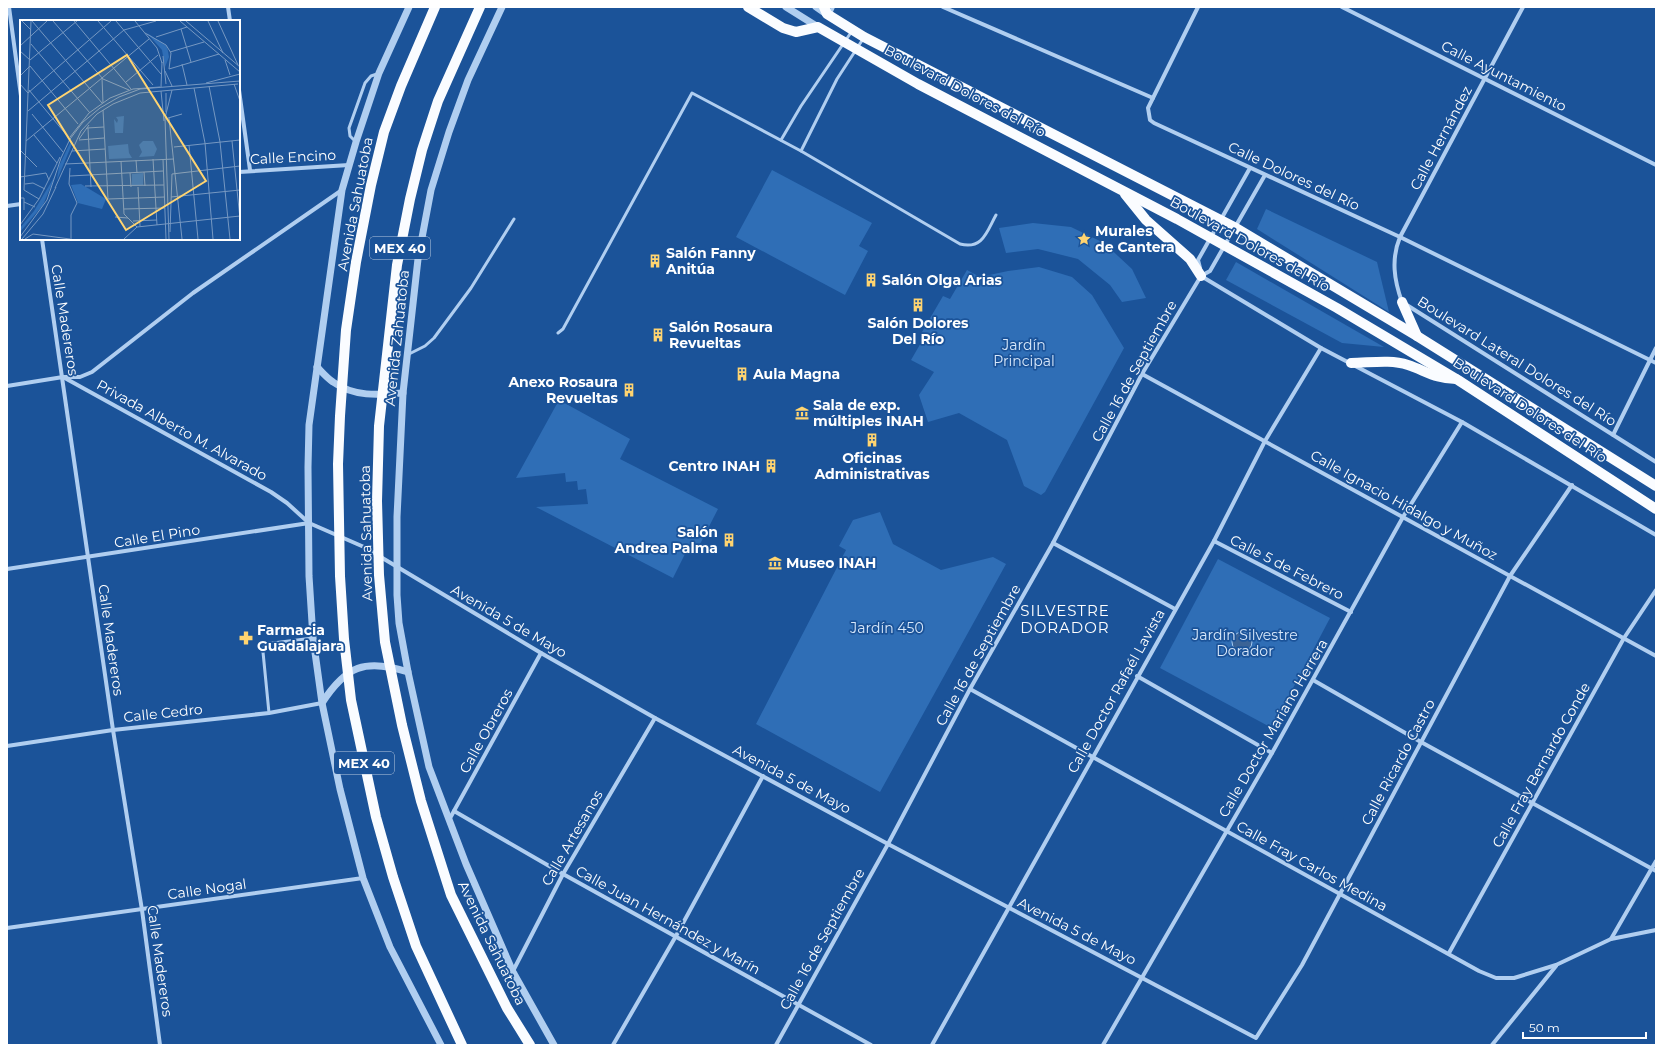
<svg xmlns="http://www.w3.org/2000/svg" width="1663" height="1052" viewBox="0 0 1663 1052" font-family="Montserrat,sans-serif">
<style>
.green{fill:#2f6eb6}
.water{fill:#3b6396;stroke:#a4c9f2}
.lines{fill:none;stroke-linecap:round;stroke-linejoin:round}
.service{stroke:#b0cef0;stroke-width:3}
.minor{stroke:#b0cef0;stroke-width:4}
.tertiary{stroke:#b0cef0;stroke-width:7}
.primary{stroke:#fafcff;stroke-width:10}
.primary-bridge{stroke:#fafcff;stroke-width:10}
.labels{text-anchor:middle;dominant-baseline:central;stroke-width:3.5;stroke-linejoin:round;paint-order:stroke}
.shield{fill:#1b5399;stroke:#bbcbe0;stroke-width:1}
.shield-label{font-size:13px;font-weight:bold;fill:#fff}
.street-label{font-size:14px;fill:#fff;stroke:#1b5399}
.poi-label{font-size:14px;font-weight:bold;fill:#fff;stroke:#1b5399;text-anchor:start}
.park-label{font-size:14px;fill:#d8e8fb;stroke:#1b5399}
.neighbourhood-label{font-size:15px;letter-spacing:1px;fill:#fff;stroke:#1b5399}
.inset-road{fill:none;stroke:#7698c2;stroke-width:1}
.view{fill:#ffd470;fill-opacity:0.15;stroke:#ffd470;stroke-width:2}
.inset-edge{fill:none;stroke:#fff;stroke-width:2}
</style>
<rect width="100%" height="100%" fill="#1b5399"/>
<!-- green -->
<g class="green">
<polygon points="772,170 872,223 859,246 868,251 845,295 736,237"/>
<polygon points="1266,209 1377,262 1389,312 1257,229"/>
<polygon points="1033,223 1071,227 1104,243 1132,269 1146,298 1122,302 1110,285 1078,259 1038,249 1006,253 999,228"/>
<polygon points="1236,262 1384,347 1342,343 1226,280"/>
<polygon points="1039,267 1072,277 1092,295 1124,348 1045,492 1041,495 1024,486 1007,440 959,413 928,422 919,395 934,372 911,360 926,334 922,332 943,296 950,299 967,270 980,277 1008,271"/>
<polygon points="559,400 630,439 620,459 718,509 698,548 690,544 673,578 536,507 588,504 586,489 578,490 577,481 566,482 565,473 516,478"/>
<polygon points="880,512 893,544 941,570 993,557 1006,564 880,792 756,724 846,550 839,546 853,520"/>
<polygon points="1218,559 1330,618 1272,728 1160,668"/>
</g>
<!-- water -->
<circle class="water" cx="1242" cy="642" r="10"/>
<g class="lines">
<!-- service -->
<g class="service">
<polyline points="781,140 801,106 852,31"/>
<polyline points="356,142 350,136 349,128 365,83 371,76 377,74"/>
<polyline points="801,151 837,79 863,39"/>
<path d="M 558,333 L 563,329 L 692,93 L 801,151 L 960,244 C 983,250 987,231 996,215"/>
<polyline points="409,354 425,346 434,338 471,288 514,219"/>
<polyline points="269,713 263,652 265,644 313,638"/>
</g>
<!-- minor -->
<g class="minor">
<polyline points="9,7 21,96"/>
<polyline points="228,7 230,21"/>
<polyline points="943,7 1153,98"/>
<polyline points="1198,7 1148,108 1150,120 1154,123 1400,237 1656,363"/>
<polyline points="1342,7 1656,165"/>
<path d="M 1523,7 L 1400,237 C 1391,259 1394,280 1402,302 L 1656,462"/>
<polyline points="829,16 833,7"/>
<polyline points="239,90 250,170"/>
<polyline points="239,172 349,165"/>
<polyline points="7,206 21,204"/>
<polyline points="42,239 113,730 142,910 160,1045"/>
<polyline points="1200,268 1198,260 1250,168"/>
<polyline points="1201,276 1321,348 1462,422 1656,535"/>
<polyline points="1142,374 1656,656"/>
<polyline points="63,377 271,492 287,503 309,523 364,547 541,653 655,718 888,844 1256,1038 1302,965 1510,576 1572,485"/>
<polyline points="7,386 63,377 80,377 92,372 193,293 342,190"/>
<polyline points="1613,435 1656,348"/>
<polyline points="1214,541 1351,612"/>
<polyline points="1053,543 1175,609"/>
<polyline points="7,569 309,523"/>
<polyline points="1137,676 1272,753"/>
<polyline points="1313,680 1421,742 1656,871"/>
<polyline points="970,689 1479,971 1496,978 1514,978 1556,965 1611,939 1656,930"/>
<polyline points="7,746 113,730 269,713 322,703"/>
<polyline points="454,811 563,874 871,1045"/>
<polyline points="449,820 541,653"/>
<polyline points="7,928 363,878"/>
<polyline points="1611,939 1656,861"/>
<polyline points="1449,953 1624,638 1656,590"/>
<polyline points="513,971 563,874 655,718"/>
<polyline points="613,1045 676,936 763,776"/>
<polyline points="776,1045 888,844 970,689 1053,543 1142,374 1201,276 1210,271 1265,175"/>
<polyline points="932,1045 1214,541 1265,441 1321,348"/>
<polyline points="1103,1045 1272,753 1403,517 1462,422"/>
<polyline points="1492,1045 1556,966"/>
</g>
<!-- tertiary -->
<g class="tertiary">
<polyline points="409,7 379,73 356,142 342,190 309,425 308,467 309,576 313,638 322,703 340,789 363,878 390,947 441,1045"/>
<polyline points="502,7 468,80 449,132 431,190 418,259 403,393 397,517 397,595 399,623 408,672 429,767 466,864 513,972 554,1045"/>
<polyline points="786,7 818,27"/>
<polyline points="816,7 826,14"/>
<path d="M 317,367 C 322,372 327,378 333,382 C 354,397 378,395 403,393"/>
<path d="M 322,703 C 346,666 365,658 408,672"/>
</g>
<!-- primary -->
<g class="primary">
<polyline points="748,7 783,28 796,32 818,27 918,84 1177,219 1337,308 1458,380 1656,509"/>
<polyline points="824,7 827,14 864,37 1236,228 1417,336 1656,486"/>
<polyline points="1125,194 1146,220 1190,259 1201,276"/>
<polyline points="1402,302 1417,336"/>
<path d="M 1351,363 C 1369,363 1390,359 1408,365 C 1426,371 1436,379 1456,379"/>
</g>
<!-- primary-bridge -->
<g class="primary-bridge">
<polyline points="435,7 401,86 384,132 371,185 356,262 346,330 340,416 338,464 340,576 344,639 351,700 376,817 393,877 416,946 462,1045"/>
<polyline points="480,7 438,101 422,150 410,199 397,265 379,426 377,501 379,575 385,642 402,725 421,801 451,895 507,1008 530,1045"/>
</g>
</g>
<!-- icons -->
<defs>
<g id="sight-bare" transform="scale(1.08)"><path d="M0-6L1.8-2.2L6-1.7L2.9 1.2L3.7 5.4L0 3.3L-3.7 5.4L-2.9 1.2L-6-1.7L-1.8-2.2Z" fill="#ffd470" stroke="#1b5399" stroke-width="2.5" paint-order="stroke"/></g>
<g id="building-bare" transform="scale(1.08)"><path d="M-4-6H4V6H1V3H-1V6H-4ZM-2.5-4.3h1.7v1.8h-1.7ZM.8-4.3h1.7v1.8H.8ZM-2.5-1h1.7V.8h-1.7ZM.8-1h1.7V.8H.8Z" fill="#ffd470" stroke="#1b5399" stroke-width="2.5" paint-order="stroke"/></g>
<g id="museum-bare" transform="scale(1.08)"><path d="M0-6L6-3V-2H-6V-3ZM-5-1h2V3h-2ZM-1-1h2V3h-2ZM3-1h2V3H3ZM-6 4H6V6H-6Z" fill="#ffd470" stroke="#1b5399" stroke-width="2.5" paint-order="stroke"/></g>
<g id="pharmacy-bare" transform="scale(1.08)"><path d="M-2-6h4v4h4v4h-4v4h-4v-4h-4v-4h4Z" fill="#ffd470" stroke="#1b5399" stroke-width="2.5" paint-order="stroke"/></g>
</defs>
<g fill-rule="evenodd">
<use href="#sight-bare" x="1084" y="239"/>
<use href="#building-bare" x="655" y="261"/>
<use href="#building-bare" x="871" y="280"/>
<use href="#building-bare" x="918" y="305"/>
<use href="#building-bare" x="658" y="335"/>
<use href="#building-bare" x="742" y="374"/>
<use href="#building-bare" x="629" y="390"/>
<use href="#museum-bare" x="802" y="413"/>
<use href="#building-bare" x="872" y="440"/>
<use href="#building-bare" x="771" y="466"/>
<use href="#building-bare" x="729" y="540"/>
<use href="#museum-bare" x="775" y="563"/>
<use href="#pharmacy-bare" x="246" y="638"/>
</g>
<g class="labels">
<!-- shield labels -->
<g class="shield">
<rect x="370" y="237" width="60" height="22" rx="3"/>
<rect x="334" y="752" width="60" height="22" rx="3"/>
</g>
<g class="shield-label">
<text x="400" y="248">MEX 40</text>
<text x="364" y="763">MEX 40</text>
</g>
<!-- street labels -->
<g class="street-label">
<text transform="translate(1504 76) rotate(27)">Calle Ayuntamiento</text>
<text transform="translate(965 91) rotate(28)">Boulevard Dolores del Río</text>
<text transform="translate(1441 138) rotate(-62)">Calle Hernández</text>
<text transform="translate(293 157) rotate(-3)">Calle Encino</text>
<text transform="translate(1294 176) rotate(25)">Calle Dolores del Río</text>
<text transform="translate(355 204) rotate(-79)">Avenida Sahuatoba</text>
<text transform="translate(1250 244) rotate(29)">Boulevard Dolores del Río</text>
<text transform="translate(65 320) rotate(81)">Calle Madereros</text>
<text transform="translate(397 338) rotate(-84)">Avenida Zahuatoba</text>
<text transform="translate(1517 361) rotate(32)">Boulevard Lateral Dolores del Río</text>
<text transform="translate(1134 371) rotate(-61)">Calle 16 de Septiembre</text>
<text transform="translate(1530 410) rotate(33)">Boulevard Dolores del Río</text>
<text transform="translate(182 430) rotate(29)">Privada Alberto M. Alvarado</text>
<text transform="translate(1404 505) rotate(29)">Calle Ignacio Hidalgo y Muñoz</text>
<text transform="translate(366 533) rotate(-91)">Avenida Sahuatoba</text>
<text transform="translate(157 536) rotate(-9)">Calle El Pino</text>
<text transform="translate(1287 567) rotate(27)">Calle 5 de Febrero</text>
<text transform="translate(509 621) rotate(30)">Avenida 5 de Mayo</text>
<text transform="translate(111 640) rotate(82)">Calle Madereros</text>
<text transform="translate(978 655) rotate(-61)">Calle 16 de Septiembre</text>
<text transform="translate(1116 691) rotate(-61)">Calle Doctor Rafaél Lavista</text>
<text transform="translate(163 713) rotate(-6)">Calle Cedro</text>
<text transform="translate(1273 728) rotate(-60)">Calle Doctor Mariano Herrera</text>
<text transform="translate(486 731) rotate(-61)">Calle Obreros</text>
<text transform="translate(1398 762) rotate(-62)">Calle Ricardo Castro</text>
<text transform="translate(1541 765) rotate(-61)">Calle Fray Bernardo Conde</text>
<text transform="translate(792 779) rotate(28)">Avenida 5 de Mayo</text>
<text transform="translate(572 838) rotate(-60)">Calle Artesanos</text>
<text transform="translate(1312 866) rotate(29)">Calle Fray Carlos Medina</text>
<text transform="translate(207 889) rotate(-8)">Calle Nogal</text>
<text transform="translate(668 920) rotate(29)">Calle Juan Hernández y Marín</text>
<text transform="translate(1077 931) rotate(27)">Avenida 5 de Mayo</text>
<text transform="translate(822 939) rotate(-61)">Calle 16 de Septiembre</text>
<text transform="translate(492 943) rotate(64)">Avenida Sahuatoba</text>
<text transform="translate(160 961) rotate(82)">Calle Madereros</text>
</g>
<!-- poi labels -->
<g class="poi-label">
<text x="1095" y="231">Murales<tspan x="1095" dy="16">de Cantera</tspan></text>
<text x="666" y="253">Salón Fanny<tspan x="666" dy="16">Anitúa</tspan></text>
<text x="882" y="280">Salón Olga Arias</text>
<text x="918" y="323" text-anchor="middle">Salón Dolores<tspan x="918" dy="16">Del Río</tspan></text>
<text x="669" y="327">Salón Rosaura<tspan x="669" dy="16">Revueltas</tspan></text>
<text x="753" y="374">Aula Magna</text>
<text x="618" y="382" text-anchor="end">Anexo Rosaura<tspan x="618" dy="16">Revueltas</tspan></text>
<text x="813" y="405">Sala de exp.<tspan x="813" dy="16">múltiples INAH</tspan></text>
<text x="872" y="458" text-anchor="middle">Oficinas<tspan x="872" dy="16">Administrativas</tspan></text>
<text x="760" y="466" text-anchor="end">Centro INAH</text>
<text x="718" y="532" text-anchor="end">Salón<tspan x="718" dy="16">Andrea Palma</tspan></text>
<text x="786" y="563">Museo INAH</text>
<text x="257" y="630">Farmacia<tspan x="257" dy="16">Guadalajara</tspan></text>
</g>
<!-- park labels -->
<g class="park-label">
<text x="1024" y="345">Jardín<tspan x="1024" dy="16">Principal</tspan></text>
<text x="887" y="628">Jardín 450</text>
<text x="1245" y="635">Jardín Silvestre<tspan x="1245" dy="16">Dorador</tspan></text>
</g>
<!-- neighbourhood labels -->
<g class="neighbourhood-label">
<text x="1065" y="610">SILVESTRE<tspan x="1065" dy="17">DORADOR</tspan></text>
</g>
</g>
<!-- overview -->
<g transform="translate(20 20)">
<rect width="220" height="220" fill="#1b5399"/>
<path d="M 127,13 L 147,26 L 149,37 L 145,47 L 142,30 ZM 104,96 L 103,113 L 95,113 L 94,99 L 97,103 L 98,100 L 96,97 ZM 123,121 L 133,121 L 137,129 L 134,136 L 119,137 L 122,132 L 119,125 ZM 50,123 L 52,124 L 37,160 L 39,146 ZM 108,124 L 109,133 L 112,138 L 89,139 L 88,126 ZM 123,153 L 123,165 L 112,165 L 112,154 ZM 36,154 L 23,185 L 0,212 L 0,208 L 14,191 ZM 61,164 L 86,179 L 82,189 L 58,183 L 51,165 Z" fill="#2f6eb6"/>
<path class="inset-road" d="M 2,1 L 11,10M 11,1 L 4,170 L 19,179M 12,1 L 82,83M 33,1 L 83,59 L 109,70M 54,1 L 111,69M 78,1 L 133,65M 96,1 L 141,54M 115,1 L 137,28 L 142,43M 160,1 L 220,52M 166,1 L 220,47M 188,1 L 203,33M 198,1 L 218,45M 161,9 L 171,42M 125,13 L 146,25 L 151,33 L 149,49 L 199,34M 136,17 L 167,7M 11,24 L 70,93M 0,26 L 27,1M 0,31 L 10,40 L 57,1M 150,32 L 184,22M 143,36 L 146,64M 205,40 L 210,55M 162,44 L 167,65M 145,51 L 152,66M 0,56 L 10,46 L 58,104M 82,58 L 83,83M 106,62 L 138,35M 186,63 L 220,54M 0,64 L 8,73 L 91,1M 214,64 L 220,81M 189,66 L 200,122 L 210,219M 141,67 L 142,42M 174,68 L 185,123 L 193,219M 9,70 L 49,118M 141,71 L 144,101M 83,90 L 88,179 L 145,177M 8,91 L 104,10 L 136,1M 146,92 L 146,73M 12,94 L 43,132M 148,98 L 162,94M 149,98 L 162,219M 67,108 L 84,107M 68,108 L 71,167M 14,115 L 37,143M 50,117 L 69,93 L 90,78 L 113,69 L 140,67M 59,119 L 69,105M 59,120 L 84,118M 6,121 L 129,19M 212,121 L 220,199M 169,125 L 178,219M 154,127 L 220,120M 0,130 L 17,147M 52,131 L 85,129M 133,139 L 137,205M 143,139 L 146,219M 116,140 L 117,153M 101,141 L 104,194 L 117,207M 45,144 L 154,139M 50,148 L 49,164 L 57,183 L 51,195 L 51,219M 124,152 L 125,166M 110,153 L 111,167M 50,156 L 143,151M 0,157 L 26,153 L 29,160M 5,164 L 13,163 L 25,169M 65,166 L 144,165M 118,167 L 120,206M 35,168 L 61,111 L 77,94 L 93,84 L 120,73 L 218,64M 151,177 L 220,170M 0,178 L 4,178 L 4,190M 4,182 L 15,187M 104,189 L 145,188M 95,197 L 108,198M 113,201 L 137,200M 0,205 L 19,179 L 40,137M 150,212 L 152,154 L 220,146M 0,217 L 27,180 L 41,138 L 50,119 L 63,102 L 80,88 L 99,77 L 120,69 L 220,61M 2,219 L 23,194 L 36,167M 5,219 L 13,214 L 50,219M 104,219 L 117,207 L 220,196M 149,219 L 145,98 L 152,70"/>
<path class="view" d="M 107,35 L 186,161 L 106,210 L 28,85 Z"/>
<rect width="220" height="220" class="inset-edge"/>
</g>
<!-- border -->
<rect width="1663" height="1052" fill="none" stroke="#ffffff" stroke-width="16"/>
<!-- scale -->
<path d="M1523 1032v6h123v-6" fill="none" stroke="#ffffff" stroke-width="2"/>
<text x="1529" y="1032" font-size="12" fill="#ffffff" stroke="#1b5399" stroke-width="3" paint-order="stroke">50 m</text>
</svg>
